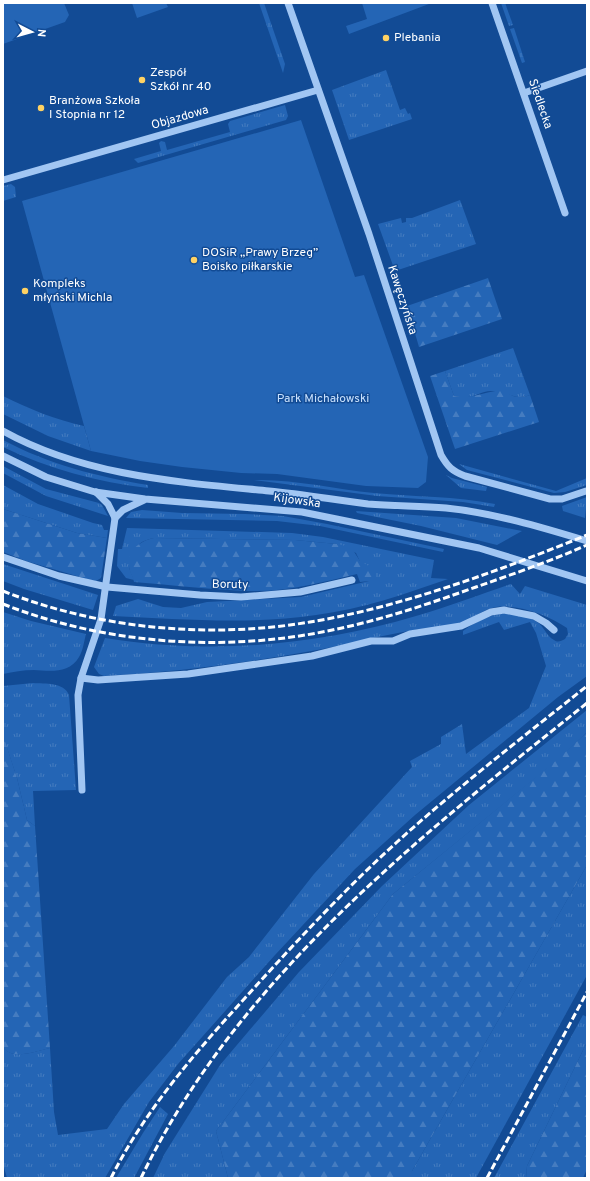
<svg xmlns="http://www.w3.org/2000/svg" width="590" height="1181" viewBox="0 0 590 1181" font-family="Overpass,sans-serif">
<style>
.grass{fill:url(#grass-tufts)}
.forest{fill:url(#forest-firs)}
.green{fill:#2465b5}
.lines{fill:none;stroke-linecap:round;stroke-linejoin:round}
.minor{stroke:#a1c6f3;stroke-width:7}
.rail{stroke:#fff;stroke-width:3;stroke-dasharray:7 3;stroke-linecap:butt}
.poi-dot{fill:#ffd263;stroke:#124b95;stroke-width:1.5}
.labels{text-anchor:middle;dominant-baseline:central;stroke-width:3;stroke-linejoin:round;paint-order:stroke}
.poi-label{font-size:12px;fill:#fff;stroke:#124b95;text-anchor:start}
.street-label{font-size:12px;fill:#fff;stroke:#124b95}
.park-label{font-size:12px;fill:#c9e1fd;stroke:#124b95}
</style>
<defs>
<pattern id="grass-tufts" width="24" height="20" patternUnits="userSpaceOnUse"><rect width="24" height="20" fill="#2465b5"/><path d="M3 7l-1-3M5 7V3M7 7l1-3M15 17l-1-3M17 17v-4M19 17l1-3" fill="none" stroke="#457cc0"/></pattern>
<pattern id="forest-firs" width="22" height="20" patternUnits="userSpaceOnUse"><rect width="22" height="20" fill="#2465b5"/><path d="M5 1l3.5 6h-7zM16 11l3.5 6h-7z" fill="#457cc0"/></pattern>
</defs>
<rect width="100%" height="100%" fill="#124b95"/>
<!-- grass -->
<g class="grass">
<polygon points="259,3 264,3 285,64 283,73"/>
<polygon points="501,3 505,3 513,25 509,26"/>
<polygon points="514,28 525,62 522,63 510,29"/>
<polygon points="386,70 400,110 405,108 408,114 410,113 412,119 349,140 332,90"/>
<polygon points="285,105 288,116 286,120 138,163 134,159 161,151 159,143 161,141 165,142 167,150 230,132 228,124 230,121"/>
<polygon points="11,184 15,187 16,197 3,201 3,186"/>
<polygon points="460,200 476,244 395,271 378,224 401,218 402,223 406,222 406,218 412,218"/>
<path d="M 513,348 L 530,395 C 513,401 508,391 493,391 C 479,390 474,401 454,396 L 445,371 Z"/>
<path d="M 3,396 C 29,409 56,420 84,426 L 91,451 L 48,436 L 3,414 Z"/>
<path d="M 3,440 C 48,464 98,477 148,485 L 148,488 C 98,482 48,469 3,447 Z"/>
<polygon points="459,464 556,491 587,478 587,485 565,492 554,493 467,470"/>
<polygon points="3,466 46,489 99,503 102,505 108,516 46,496 3,473"/>
<polygon points="446,475 452,478 487,487 486,491 461,488"/>
<path d="M 254,480 C 294,479 334,489 374,493 C 415,497 455,496 495,504 L 494,507 L 463,502 L 377,496 Z"/>
<polygon points="3,485 38,504 93,523 102,525 104,530 108,530 107,538 77,533 3,509"/>
<polygon points="587,497 585,518 563,511 562,506"/>
<polygon points="142,510 182,513 245,514 283,516 327,524 444,549 443,552 320,526 277,521 126,518 131,512"/>
<polygon points="356,511 456,518 522,531 497,545 421,526 357,513"/>
<path d="M 127,528 L 292,533 L 323,537 L 434,560 L 431,578 L 448,579 C 405,594 362,609 316,615 C 250,625 179,619 113,616 L 116,606 L 138,599 L 163,607 L 181,608 L 207,602 L 301,597 L 369,581 L 356,553 L 337,544 L 295,540 L 154,538 C 134,542 135,550 129,568 L 134,580 L 126,578 L 117,566 L 118,549 L 122,549 Z"/>
<polygon points="3,564 98,595 93,610 24,589 3,581"/>
<path d="M 511,584 L 520,594 L 525,586 L 587,605 L 587,676 L 558,697 L 415,815 L 355,869 L 275,955 L 178,1064 L 149,1102 L 105,1178 L 7,1178 L 3,1164 L 3,1047 C 13,1061 36,1051 50,1048 L 54,1112 L 58,1135 L 107,1129 L 124,1104 L 174,1046 L 227,977 L 249,957 L 314,874 L 412,767 L 410,761 L 441,744 L 441,737 L 462,724 L 466,754 L 529,708 L 546,666 L 536,633 L 530,622 L 504,630 L 499,622 L 463,635 L 463,631 C 483,615 514,605 537,622 C 544,626 546,636 554,640 C 558,643 561,641 565,639 L 568,634 L 567,628 C 549,615 518,604 496,607 C 482,609 473,620 460,623 C 441,628 422,628 403,632 C 374,637 346,645 317,650 C 247,663 176,672 104,676 L 99,674 L 94,667 L 105,638 C 210,655 314,646 416,616 C 448,607 479,595 511,584 Z"/>
<path d="M 3,612 L 31,621 L 86,634 C 84,641 83,651 79,657 C 69,674 50,671 34,670 C 23,670 13,672 3,674 Z"/>
<path d="M 33,683 C 45,684 64,682 69,695 L 76,790 L 33,791 L 35,826 L 27,820 L 17,778 L 5,742 L 3,742 L 3,686 Z"/>
<polygon points="587,710 587,732 560,758 393,894 216,1131 228,1178 153,1178 165,1153 220,1065 299,972 382,886 469,805"/>
<polygon points="587,865 587,975 476,1178 408,1178"/>
<polygon points="583,1015 587,1017 587,1042 527,1166 526,1178 494,1178"/>
<polygon points="160,1107 168,1114 134,1178 116,1178 143,1133"/>
</g>
<!-- forest -->
<g class="forest">
<polygon points="488,278 502,319 419,347 407,306"/>
<path d="M 445,371 L 454,396 C 471,400 486,391 503,390 C 512,397 519,399 530,395 L 539,422 L 455,449 L 430,376 Z"/>
<polygon points="3,509 77,533 107,538 101,578 96,581 90,580 26,561 3,552"/>
<path d="M 154,538 L 295,540 L 337,544 L 351,547 L 360,561 L 376,570 L 376,577 L 369,581 L 360,582 L 357,574 C 322,582 287,592 251,591 C 212,590 173,585 134,582 C 133,576 129,572 129,566 C 127,550 140,541 154,538 Z"/>
<polygon points="587,732 587,865 408,1178 228,1178 216,1131 393,894 559,758"/>
<path d="M 5,741 L 17,778 L 27,820 L 35,826 L 50,1048 C 37,1051 12,1061 3,1047 L 3,742 Z"/>
<polygon points="587,1042 587,1169 583,1178 526,1178 527,1166"/>
</g>
<!-- green -->
<g class="green">
<polygon points="3,3 64,3 69,15 65,22 3,44"/>
<polygon points="132,3 166,3 168,7 137,18"/>
<polygon points="362,3 428,3 429,4 349,34 346,26 367,19"/>
<polygon points="301,120 355,277 364,275 428,457 426,482 418,488 366,486 277,474 241,473 182,467 140,461 91,451 22,201"/>
</g>
<g class="lines">
<!-- minor -->
<g class="minor">
<path d="M 288,3 L 369,234 L 441,455 C 448,467 452,471 465,476 L 550,499 L 562,499 L 586,491"/>
<polyline points="492,3 565,213"/>
<polyline points="524,93 587,71"/>
<polyline points="3,180 318,90"/>
<path d="M 3,431 C 84,476 178,482 269,491 C 302,494 335,500 368,504 C 394,506 420,506 446,508 C 494,513 541,527 587,541"/>
<polyline points="3,456 46,477 95,492 145,499 302,512 479,548 587,581"/>
<polyline points="115,518 123,510 144,500"/>
<polyline points="3,557 59,576 107,587 200,595 241,597 300,592 352,580"/>
<polyline points="81,678 98,680 188,674 312,656 371,641 393,641 410,634 461,626 491,612 504,610 534,616 546,623 554,630"/>
<polyline points="82,790 78,695 81,678 101,619 115,518 108,504 96,492"/>
</g>
<!-- rail -->
<g class="rail">
<path d="M 3,591 C 99,629 209,639 310,622 C 402,607 501,570 587,535"/>
<path d="M 3,604 C 107,645 228,653 337,629 C 385,619 431,603 476,587 C 513,574 551,561 587,545"/>
<path d="M 111,1178 C 145,1110 195,1053 245,998 C 294,944 343,891 397,842 C 458,787 523,737 587,686"/>
<path d="M 141,1178 C 237,979 419,837 587,703"/>
<polyline points="487,1178 587,992"/>
</g>
</g>
<!-- markers -->
<g class="poi-dot">
<circle cx="386" cy="38" r="4"/>
<circle cx="142" cy="80" r="4"/>
<circle cx="41" cy="108" r="4"/>
<circle cx="194" cy="260" r="4"/>
<circle cx="25" cy="291" r="4"/>
</g>
<g class="labels">
<!-- poi labels -->
<g class="poi-label">
<text x="394" y="38">Plebania</text>
<text x="150" y="73">Zespół<tspan x="150" dy="14">Szkół nr 40</tspan></text>
<text x="49" y="101">Branżowa Szkoła<tspan x="49" dy="14">I Stopnia nr 12</tspan></text>
<text x="202" y="253">DOSiR „Prawy Brzeg”<tspan x="202" dy="14">Boisko piłkarskie</tspan></text>
<text x="33" y="284">Kompleks<tspan x="33" dy="14">młyński Michla</tspan></text>
</g>
<!-- street labels -->
<g class="street-label">
<text transform="translate(540 104) rotate(71)">Siedlecka</text>
<text transform="translate(180 118) rotate(-16)">Objazdowa</text>
<text transform="translate(402 300) rotate(72)">Kawęczyńska</text>
<text transform="translate(297 501) rotate(8)">Kijowska</text>
<text transform="translate(230 585) rotate(1)">Boruty</text>
</g>
<!-- park labels -->
<g class="park-label">
<text x="323" y="399">Park Michałowski</text>
</g>
</g>
<!-- border -->
<rect width="590" height="1181" fill="none" stroke="#ffffff" stroke-width="8"/>
<!-- north arrow -->
<g transform="translate(32 32) rotate(96)" stroke="#124b95" stroke-width="3" paint-order="stroke">
<path d="M0-3L7 15L0 10L-7 15Z" fill="#ffffff"/>
<text y="-6" font-size="11" font-weight="bold" text-anchor="middle" fill="#ffffff">N</text>
</g>
</svg>
